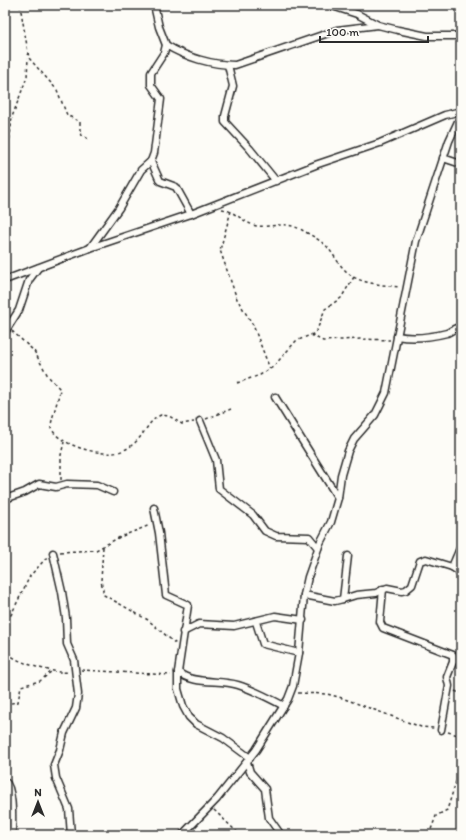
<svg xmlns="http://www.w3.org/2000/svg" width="466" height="840" viewBox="0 0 466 840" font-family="Itim,sans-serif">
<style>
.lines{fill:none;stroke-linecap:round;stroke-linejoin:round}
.street-casing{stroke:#2b2b2b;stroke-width:9}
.path{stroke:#2b2b2b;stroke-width:1.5;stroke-dasharray:3 3;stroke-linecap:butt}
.street{stroke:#fdfcf7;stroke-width:6}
</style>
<rect width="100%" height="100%" fill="#fdfcf7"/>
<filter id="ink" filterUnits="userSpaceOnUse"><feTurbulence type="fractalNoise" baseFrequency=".025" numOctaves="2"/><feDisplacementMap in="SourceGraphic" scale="8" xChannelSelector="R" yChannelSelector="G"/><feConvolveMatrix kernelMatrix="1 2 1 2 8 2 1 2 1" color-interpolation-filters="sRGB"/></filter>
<g filter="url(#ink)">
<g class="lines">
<!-- street casing -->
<g class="street-casing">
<g id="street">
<polyline points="329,5 357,14 378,25 398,30 427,36 461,36"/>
<path d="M 166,45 C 185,57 212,65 235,65 L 337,30 L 378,25"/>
<polyline points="228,65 233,86 225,116 225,122 250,149 276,181"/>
<polyline points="443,158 461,164"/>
<polyline points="151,161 160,181 176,187 191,214"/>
<polyline points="90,248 119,208 141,170 151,161 154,153 161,99 151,85 151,73 164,53 166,45 159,27 154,5"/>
<polyline points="5,280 90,248 191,214 318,164 380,143 445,115 461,111"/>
<polyline points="5,332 19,310 29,280 38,268"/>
<path d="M 397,336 C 412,339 431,337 447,333 C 452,331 455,327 461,327"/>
<polyline points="275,397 338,498"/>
<polyline points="200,421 216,460 219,489 253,515 265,531 276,536 309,537 318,548"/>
<polyline points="5,499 25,492 39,484 56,487 67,484 97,485 113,492"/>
<polyline points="154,508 159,533 166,595 188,605 178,672 178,689 183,706 189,717 196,724 223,738 250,758"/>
<polyline points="53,553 62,592 66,618 67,644 74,660 78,694 76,708 64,733 60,750 54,765 56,778 69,809 71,835"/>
<polyline points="452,567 461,546"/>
<polyline points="383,589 380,622 383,628 453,655 453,662 447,677 449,686 441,730"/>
<polyline points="304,595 335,601 343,599 348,556"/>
<polyline points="343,599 356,595 376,593 387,588 402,591 406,590 412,585 420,561 426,559 452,567 461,573"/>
<polyline points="256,622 263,644 299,653"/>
<polyline points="183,632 199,624 234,626 275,616 303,620"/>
<path d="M 178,672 C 194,685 219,679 238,685 C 254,690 269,698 284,706"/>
<polyline points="247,762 250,772 265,789 269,818 281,835"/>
<path d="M 5,781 C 14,789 12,823 12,835"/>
<polyline points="182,835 217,799 256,750 288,699 293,686 299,653 304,595 308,577 320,543 331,522 338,498 341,475 348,451 354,439 375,415 386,393 416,241 449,141 461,115"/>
</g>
</g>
<!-- path -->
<g class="path">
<polyline points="20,5 29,58 57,90 67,115 80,122 80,134 90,140"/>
<polyline points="5,181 12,117 27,77 28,58"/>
<path d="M 222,209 C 235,211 245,224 257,226 C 275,228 283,220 302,230 C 309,234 324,242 329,249 C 335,257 340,266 348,273 C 360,284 384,285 400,287"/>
<polyline points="231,211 220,250 237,299 253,325 270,369"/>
<path d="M 12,331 L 34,351 L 48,376 L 60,389 C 59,398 50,423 51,427 C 56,444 97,455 113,453 C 118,453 128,449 132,445 C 144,437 147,421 161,415 L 169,416 L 182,424 L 194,422"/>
<polyline points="311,335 323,341 360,339 390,340"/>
<polyline points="237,383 260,375 273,367 296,341 313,334 317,330 325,309 341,298 354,277"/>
<polyline points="206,419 231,409"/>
<polyline points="61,480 61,455 64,442"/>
<polyline points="103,547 101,581 104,595 148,620 176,644"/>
<polyline points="60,552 96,550 120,537 150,525"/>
<polyline points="5,618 11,615 30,576 47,557"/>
<path d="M 5,648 L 9,651 L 10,655 C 21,664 56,674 69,672"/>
<polyline points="81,670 171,675"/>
<polyline points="455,691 461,694"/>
<polyline points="298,693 327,694 342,698 421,727 434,728"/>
<polyline points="5,704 18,702 21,686 40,681 52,671"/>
<polyline points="448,732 461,736"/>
<polyline points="214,810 240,835"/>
<polyline points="429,835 436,816 447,810 461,766"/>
</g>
<!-- street -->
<use href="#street" class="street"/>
</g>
</g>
<!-- margin -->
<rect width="466" height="840" fill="none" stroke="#fdfcf7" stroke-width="20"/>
<rect x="10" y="10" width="446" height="820" fill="none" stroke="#2b2b2b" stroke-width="1.5" filter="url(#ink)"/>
<!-- north arrow -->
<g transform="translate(38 802)" stroke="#fdfcf7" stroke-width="3" paint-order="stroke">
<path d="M0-3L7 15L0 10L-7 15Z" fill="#2b2b2b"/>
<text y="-6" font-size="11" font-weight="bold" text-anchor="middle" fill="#2b2b2b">N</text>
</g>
<!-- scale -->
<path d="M320 36v6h108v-6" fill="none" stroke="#2b2b2b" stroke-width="2"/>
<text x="326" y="36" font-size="12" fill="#2b2b2b" stroke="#fdfcf7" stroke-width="3" paint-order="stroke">100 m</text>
</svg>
